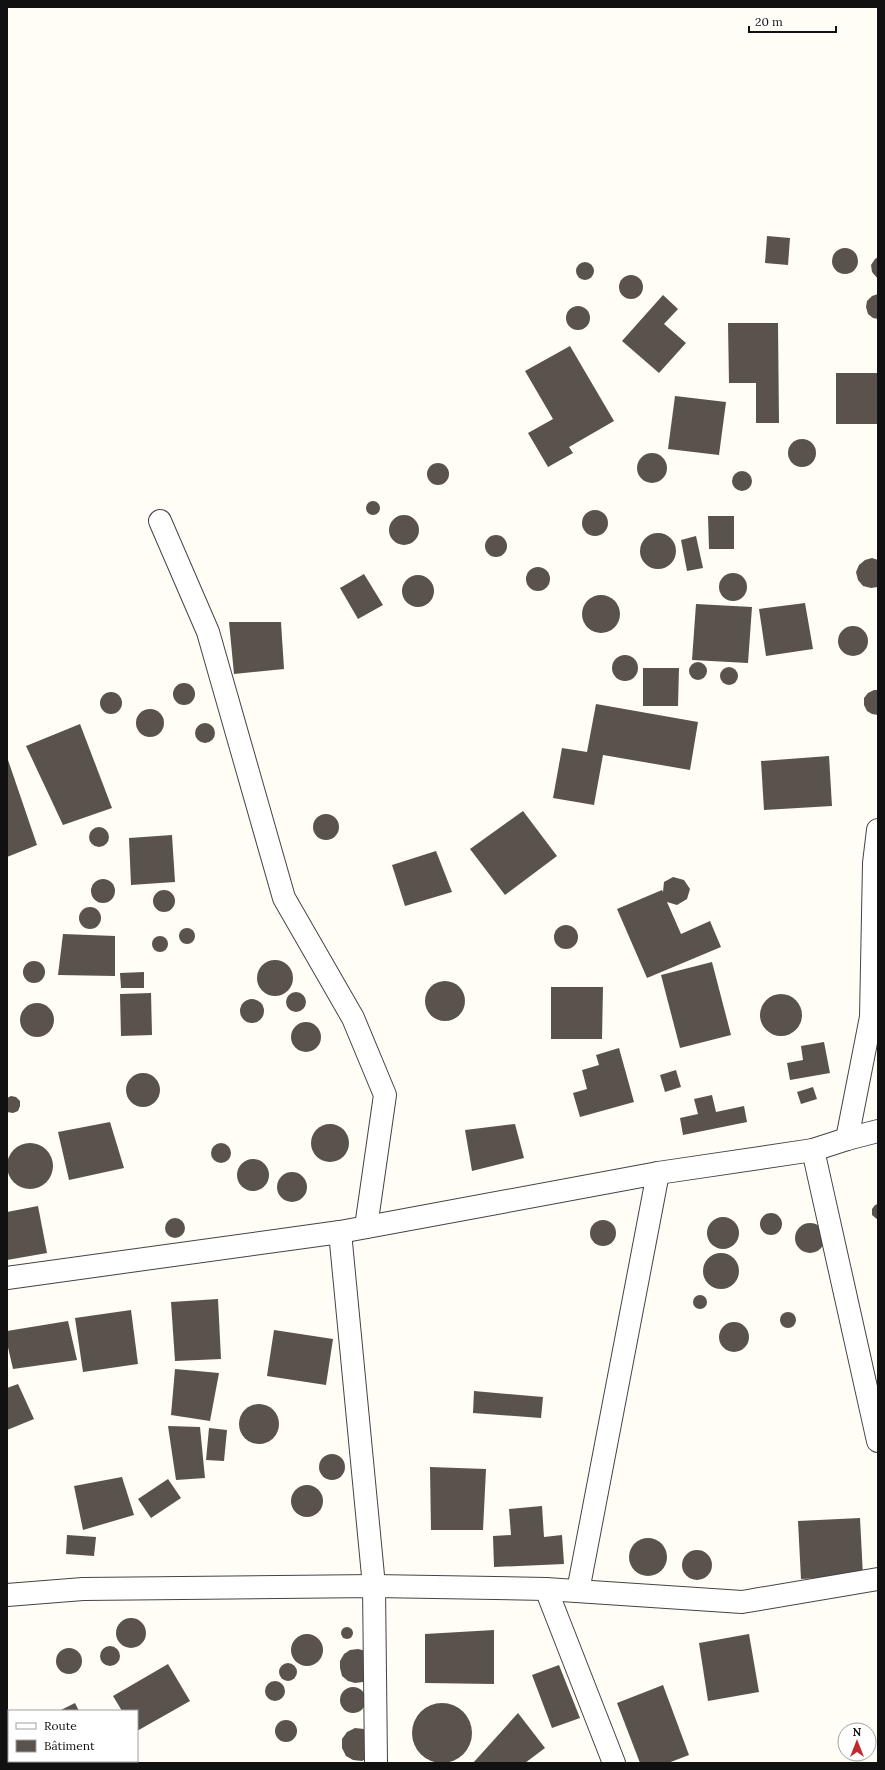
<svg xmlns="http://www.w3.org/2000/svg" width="885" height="1770" viewBox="0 0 885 1770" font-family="Lora,serif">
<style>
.building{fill:#5a524d}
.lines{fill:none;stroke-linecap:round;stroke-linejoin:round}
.minor-casing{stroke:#444;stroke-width:24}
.minor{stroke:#fff;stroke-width:22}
</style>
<rect width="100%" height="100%" fill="#fffdf5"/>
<!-- building -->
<g class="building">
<polygon points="767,236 790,238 788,265 765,263"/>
<circle cx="845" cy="261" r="13"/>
<polygon points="878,257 878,279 872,272 871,265 875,259"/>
<circle cx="585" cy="271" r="9"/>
<circle cx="631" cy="287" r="12"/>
<polygon points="878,294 878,319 873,318 868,314 866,307 867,301 872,296"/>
<polygon points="663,295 678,309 664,324 686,343 659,373 622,341"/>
<circle cx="578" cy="318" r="12"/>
<polygon points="728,323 778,323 779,423 756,423 756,383 729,383"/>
<polygon points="570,346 614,421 569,447 573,453 548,467 528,433 553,419 525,371"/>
<rect x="836" y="373" width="42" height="51"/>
<polygon points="675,396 726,402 719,455 668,449"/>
<circle cx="802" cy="453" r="14"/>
<circle cx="652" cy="468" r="15"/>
<circle cx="438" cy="474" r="11"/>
<circle cx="742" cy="481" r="10"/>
<circle cx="373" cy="508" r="7"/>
<circle cx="595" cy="523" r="13"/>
<circle cx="404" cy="530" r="15"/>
<polygon points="708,516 734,516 734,549 709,549"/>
<circle cx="658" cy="551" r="18"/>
<circle cx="496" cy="546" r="11"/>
<polygon points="696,536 703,568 687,571 681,540"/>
<polygon points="872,558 878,560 878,587 871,588 863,586 858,580 856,572 859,565 865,560"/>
<circle cx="538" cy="579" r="12"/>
<circle cx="733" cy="587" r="14"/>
<polygon points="364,574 383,605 358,619 340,588"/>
<circle cx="418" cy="591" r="16"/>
<circle cx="601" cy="614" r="19"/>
<polygon points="805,603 813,649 766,656 759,609"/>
<polygon points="696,604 752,607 748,663 692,660"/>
<polygon points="229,622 281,622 284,669 234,674"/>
<circle cx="853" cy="641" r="15"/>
<circle cx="625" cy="668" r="13"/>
<circle cx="698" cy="671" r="9"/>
<circle cx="729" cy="676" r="9"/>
<polygon points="643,668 679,668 678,706 643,706"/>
<circle cx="184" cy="694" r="11"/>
<polygon points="874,690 878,690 878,715 872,714 867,711 864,705 864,698 868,693"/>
<circle cx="111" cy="703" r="11"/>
<polygon points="596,704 698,722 690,770 603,755 594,805 553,798 562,748 587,752"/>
<circle cx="150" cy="723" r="14"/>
<circle cx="205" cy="733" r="10"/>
<polygon points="80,724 112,808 63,825 26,746"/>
<polygon points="829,756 832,806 764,810 761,761"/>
<polygon points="7,757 37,845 7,857"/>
<polygon points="523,811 557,856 505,895 470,849"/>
<circle cx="326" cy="827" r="13"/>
<circle cx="99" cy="837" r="10"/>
<polygon points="172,835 175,882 131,885 129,838"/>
<polygon points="436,851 452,892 405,906 392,865"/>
<polygon points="673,877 684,880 690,889 687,899 677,905 667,902 681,934 710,921 721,947 647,978 617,909 662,890 663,892 664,882"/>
<circle cx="103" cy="891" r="12"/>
<circle cx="164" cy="901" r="11"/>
<circle cx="90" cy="918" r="11"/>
<circle cx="566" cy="937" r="12"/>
<circle cx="187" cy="936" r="8"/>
<polygon points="63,934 115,936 115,976 58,975"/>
<circle cx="160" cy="944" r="8"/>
<circle cx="275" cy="978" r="18"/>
<circle cx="34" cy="972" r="11"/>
<polygon points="712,962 731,1035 680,1048 661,975"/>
<polygon points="144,972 144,988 121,988 120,973"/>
<circle cx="445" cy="1001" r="20"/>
<polygon points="551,987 603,987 602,1039 551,1039"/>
<circle cx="296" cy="1002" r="10"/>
<polygon points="151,993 152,1035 121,1036 120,994"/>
<circle cx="781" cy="1015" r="21"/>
<circle cx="252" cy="1011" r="12"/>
<circle cx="37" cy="1020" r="17"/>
<circle cx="306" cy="1037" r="15"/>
<polygon points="824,1042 830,1073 790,1080 787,1063 803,1060 801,1046"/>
<polygon points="619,1048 634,1102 580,1117 573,1093 587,1089 582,1070 599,1065 596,1055"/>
<polygon points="676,1070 681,1087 665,1092 660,1075"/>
<circle cx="143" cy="1090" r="17"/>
<polygon points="813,1087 817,1099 801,1104 797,1092"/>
<polygon points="712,1095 716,1112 744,1106 747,1122 683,1135 680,1118 698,1114 694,1099"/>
<polygon points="11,1096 16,1097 20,1101 20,1106 18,1111 13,1113 7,1112 7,1098"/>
<polygon points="110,1122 124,1168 69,1180 58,1132"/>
<polygon points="515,1124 524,1158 472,1171 465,1130"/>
<circle cx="330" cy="1143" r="19"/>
<circle cx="30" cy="1166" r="23"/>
<circle cx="221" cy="1153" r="10"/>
<circle cx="253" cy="1175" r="16"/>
<circle cx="292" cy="1187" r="15"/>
<polygon points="878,1204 878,1220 872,1215 872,1209 875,1205"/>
<polygon points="38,1206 47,1253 7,1260 7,1212"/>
<circle cx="771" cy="1224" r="11"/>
<circle cx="723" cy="1233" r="16"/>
<circle cx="175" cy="1228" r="10"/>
<circle cx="603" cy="1233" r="13"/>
<circle cx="810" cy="1238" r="15"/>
<circle cx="721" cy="1271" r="18"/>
<circle cx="700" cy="1302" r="7"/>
<polygon points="218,1299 221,1359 175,1361 171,1302"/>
<polygon points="131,1310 138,1364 83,1372 75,1318"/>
<circle cx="788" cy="1320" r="8"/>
<polygon points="68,1321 77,1360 13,1369 7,1343 7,1331"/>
<circle cx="734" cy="1337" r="15"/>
<polygon points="274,1330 333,1339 326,1385 267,1376"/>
<polygon points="175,1369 219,1373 210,1421 171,1415"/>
<polygon points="18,1384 34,1419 7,1430 7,1388"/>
<polygon points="474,1391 543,1397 541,1418 473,1413"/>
<circle cx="259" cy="1424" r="20"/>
<polygon points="168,1426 200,1427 205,1478 176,1480"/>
<polygon points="209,1428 227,1430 224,1461 206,1460"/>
<circle cx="332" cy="1467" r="13"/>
<polygon points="430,1467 486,1469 483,1530 431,1530"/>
<polygon points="122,1477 134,1515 83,1530 74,1486"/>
<polygon points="168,1479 181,1498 151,1518 138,1499"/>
<circle cx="307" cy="1501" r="16"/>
<polygon points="542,1506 544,1537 562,1535 564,1564 494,1567 493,1536 511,1535 509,1509"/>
<polygon points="860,1518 863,1576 801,1579 798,1521"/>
<polygon points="67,1535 96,1537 94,1556 66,1554"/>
<circle cx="648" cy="1557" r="19"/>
<circle cx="697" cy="1565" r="15"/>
<circle cx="131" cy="1633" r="15"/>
<circle cx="347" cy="1633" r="6"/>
<polygon points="494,1630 494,1684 425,1683 425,1634"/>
<polygon points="749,1634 759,1692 708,1701 699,1643"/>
<circle cx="307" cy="1650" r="16"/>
<circle cx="110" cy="1656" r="10"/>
<circle cx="69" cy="1661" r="13"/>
<polygon points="358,1649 366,1651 369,1678 363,1682 355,1683 348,1681 342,1676 340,1668 340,1661 344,1654 350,1650"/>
<circle cx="288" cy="1672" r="9"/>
<polygon points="168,1664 190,1701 137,1731 137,1711 122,1711 113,1696"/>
<polygon points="559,1665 580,1718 552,1728 532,1675"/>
<circle cx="275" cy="1691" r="10"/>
<polygon points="663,1685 689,1755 668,1763 640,1763 617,1703"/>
<circle cx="353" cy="1700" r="13"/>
<polygon points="75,1703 79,1711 59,1711"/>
<circle cx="442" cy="1733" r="30"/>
<polygon points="518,1713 545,1748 525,1763 473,1763"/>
<circle cx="286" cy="1731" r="11"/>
<polygon points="7,1727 9,1729 8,1753 7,1752"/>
<polygon points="355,1728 364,1729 371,1734 369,1757 362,1761 353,1760 346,1756 342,1748 342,1739 347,1732"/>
<polygon points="38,1761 110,1761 106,1763 39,1763"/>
</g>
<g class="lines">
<!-- minor casing -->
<g class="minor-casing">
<g id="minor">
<polyline points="160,521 208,632 284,898 353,1018 385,1095 366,1227"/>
<polyline points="847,1139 871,1017 874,863 878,830"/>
<polyline points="813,1150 878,1441"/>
<polyline points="340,1232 374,1586 376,1763"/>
<polyline points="7,1278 340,1232 658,1173 813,1150 847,1139 878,1131"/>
<polyline points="546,1589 614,1763"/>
<polyline points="578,1591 658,1173"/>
<polyline points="7,1595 83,1589 374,1586 546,1589 742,1602 878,1579"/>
</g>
</g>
<!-- minor -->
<use href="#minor" class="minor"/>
</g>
<!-- border -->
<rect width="885" height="1770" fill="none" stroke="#111111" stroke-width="16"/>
<!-- legend -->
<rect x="8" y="1710" width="130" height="52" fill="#ffffff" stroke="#a0a0a0"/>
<rect x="16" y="1723" width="20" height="6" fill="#ffffff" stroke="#a0a0a0"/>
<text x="44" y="1730" font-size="12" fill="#111111">Route</text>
<rect x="16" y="1740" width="20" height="12" fill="#5a524d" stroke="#a0a0a0"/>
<text x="44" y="1750" font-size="12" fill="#111111">Bâtiment</text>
<!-- north arrow -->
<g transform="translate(857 1742)"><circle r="19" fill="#ffffff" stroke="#a0a0a0"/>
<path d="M0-3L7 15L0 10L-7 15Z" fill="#c4262e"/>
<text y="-6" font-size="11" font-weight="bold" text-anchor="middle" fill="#111111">N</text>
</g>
<!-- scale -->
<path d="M749 26v6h87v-6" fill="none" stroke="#111111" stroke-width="2"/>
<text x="755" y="26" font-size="12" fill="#111111" stroke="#ffffff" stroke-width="3" paint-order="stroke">20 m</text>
</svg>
